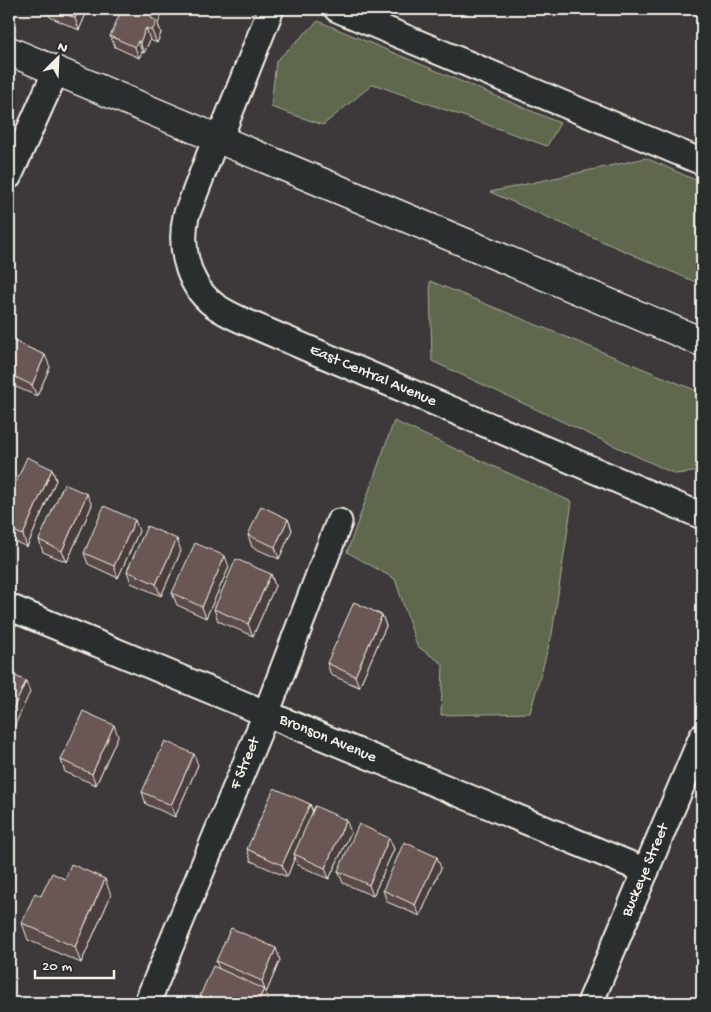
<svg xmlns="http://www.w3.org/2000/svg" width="711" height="1012" viewBox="0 0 711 1012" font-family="'Gochi Hand',sans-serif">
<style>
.green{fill:#5e674e;stroke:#a9ac9b}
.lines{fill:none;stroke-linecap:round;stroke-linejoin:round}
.minor-casing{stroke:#f4f1e8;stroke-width:29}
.tertiary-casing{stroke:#f4f1e8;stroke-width:31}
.minor{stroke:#2a2d2e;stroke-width:25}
.tertiary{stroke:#2a2d2e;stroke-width:28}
.wall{fill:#5a4a49;stroke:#f4f1e8}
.shaded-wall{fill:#4a3c3c;stroke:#f4f1e8}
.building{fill:#695655;stroke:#f4f1e8}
.labels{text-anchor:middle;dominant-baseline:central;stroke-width:4;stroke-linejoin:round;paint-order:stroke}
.street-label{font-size:16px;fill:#f4f1e8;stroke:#2a2d2e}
</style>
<rect width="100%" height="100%" fill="#3d393a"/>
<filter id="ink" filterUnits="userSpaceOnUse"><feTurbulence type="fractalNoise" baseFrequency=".02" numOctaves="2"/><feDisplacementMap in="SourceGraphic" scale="10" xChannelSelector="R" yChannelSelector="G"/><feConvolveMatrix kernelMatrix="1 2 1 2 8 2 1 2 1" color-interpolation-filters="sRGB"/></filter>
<g filter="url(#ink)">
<!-- green -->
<g class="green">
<polygon points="318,21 560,123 547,146 373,84 323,125 271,107 276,61"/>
<polygon points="646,158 702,183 702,285 490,192"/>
<polygon points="430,281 702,393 702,471 675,474 432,361"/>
<polygon points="394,421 572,502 552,634 530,713 441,715 443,664 417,646 395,579 347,552"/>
</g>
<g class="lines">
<!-- minor casing -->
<g class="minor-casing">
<g id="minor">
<polyline points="337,9 702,162"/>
<path id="s1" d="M 216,138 L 186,216 C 179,249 188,290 220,309 C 231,316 243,321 255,326 L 702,516"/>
<polyline points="219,140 271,9"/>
<polyline points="9,176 56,71"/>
<path id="s2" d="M 9,607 L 646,871"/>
<path id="s3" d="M 147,1003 L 266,714 L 339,522"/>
<path id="s4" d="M 590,1003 L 702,737"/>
</g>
</g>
<!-- tertiary casing -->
<g class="tertiary-casing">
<polyline id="tertiary" points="9,51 702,342"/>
</g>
<!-- minor -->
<use href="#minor" class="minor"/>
<!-- tertiary -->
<use href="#tertiary" class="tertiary"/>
</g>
<!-- wall -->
<g class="wall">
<polygon points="47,9 88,9 79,30 50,17"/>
<polygon points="158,24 161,33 157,43 150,40 144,53 142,52 139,58 115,47 110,36"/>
<polygon points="9,339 50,367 37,396 9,384"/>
<polygon points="52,469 56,480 27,547 9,539 9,498"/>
<polygon points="92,505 67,562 43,552 39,540"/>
<polygon points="288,519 292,530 279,559 252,547 248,535"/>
<polygon points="139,531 118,578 88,564 84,553"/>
<polygon points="181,551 161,596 131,583 127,571"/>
<polygon points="229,567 206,618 177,605 172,593"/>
<polygon points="271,574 275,586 253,636 218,621 214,609"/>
<polygon points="382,615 386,626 359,687 331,675 327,663"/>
<polygon points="118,736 96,785 65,772 61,760"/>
<polygon points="198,765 175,817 146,804 142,792"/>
<polygon points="310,804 313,812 351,832 329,879 298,865 295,857 287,877 251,861 247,849"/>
<polygon points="389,838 394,849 373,896 343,883 338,871"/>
<polygon points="441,868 420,916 387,902 383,890"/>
<polygon points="65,879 111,895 81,963 28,940 22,923 41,896"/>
<polygon points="280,960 266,993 265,992 268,1000 267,1003 202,1003 200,996 219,969 216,961"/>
</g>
<!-- shaded-wall -->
<g class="shaded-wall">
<polygon points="79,9 88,9 79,30 75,18"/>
<polygon points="155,9 164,9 158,24 161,33 157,43 152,31 151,18"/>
<polygon points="146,28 150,40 144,53 140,42"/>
<polygon points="138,41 142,52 139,58 135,47"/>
<polygon points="45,355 50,367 37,396 32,385"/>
<polygon points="9,469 11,475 9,480"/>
<polygon points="52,469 56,480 27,547 23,535"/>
<polygon points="87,494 92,505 67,562 62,551"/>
<polygon points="288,519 292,530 279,559 275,547"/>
<polygon points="135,520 139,531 118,578 114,566"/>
<polygon points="177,539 181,551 161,596 156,584"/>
<polygon points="225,556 229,567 206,618 202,607"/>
<polygon points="271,574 275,586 253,636 248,624"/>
<polygon points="382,615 386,626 359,687 355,676"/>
<polygon points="26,681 30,692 11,734 9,728 9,718"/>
<polygon points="114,725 118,736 96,785 92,774"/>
<polygon points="194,754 198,765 175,817 171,805"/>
<polygon points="310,804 314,816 294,854 295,857 287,877 282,865"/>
<polygon points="346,820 351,832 329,879 325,868"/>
<polygon points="389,838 394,849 373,896 369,885"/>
<polygon points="437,857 441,868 420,916 415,905"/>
<polygon points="105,879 111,895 81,963 75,947"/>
<polygon points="276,948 280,960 266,993 262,981"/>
<polygon points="264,989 268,1000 267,1003 257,1003"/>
</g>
<!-- building -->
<g class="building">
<polygon points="53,9 79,9 75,18"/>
<polygon points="122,9 155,9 151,18 157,21 152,31 146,28 140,42 138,41 135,47 110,36"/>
<polygon points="9,339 45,355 32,385 9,374"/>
<polygon points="27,457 52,469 23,535 9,529 9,498"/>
<polygon points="64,484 87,494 62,551 39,540"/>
<polygon points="104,506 135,520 114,566 84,553"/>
<polygon points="261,506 288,519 275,547 248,535"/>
<polygon points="147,526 177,539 156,584 127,571"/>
<polygon points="195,543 225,556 202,607 172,593"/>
<polygon points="236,559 271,574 248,624 214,609"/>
<polygon points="354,602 382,615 355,676 327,663"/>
<polygon points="9,673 26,681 9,718"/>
<polygon points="83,711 114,725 92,774 61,760"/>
<polygon points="165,741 194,754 171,805 142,792"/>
<polygon points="274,788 310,804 282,865 247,849"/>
<polygon points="315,806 346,820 325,868 294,854"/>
<polygon points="359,824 389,838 369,885 338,871"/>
<polygon points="404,842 437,857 415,905 383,890"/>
<polygon points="71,864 105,879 75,947 22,923 35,893 41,896 52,873 65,879"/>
<polygon points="231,928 276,948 262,981 216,961"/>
<polygon points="213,966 264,989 257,1003 216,1003 200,996"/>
</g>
</g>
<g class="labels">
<!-- street labels -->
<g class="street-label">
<text stroke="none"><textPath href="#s1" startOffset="356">East Central Avenue</textPath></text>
<text stroke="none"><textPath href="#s2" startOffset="345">Bronson Avenue</textPath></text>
<text stroke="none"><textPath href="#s3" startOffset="259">F Street</textPath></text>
<text stroke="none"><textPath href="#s4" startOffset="144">Buckeye Street</textPath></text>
</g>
</g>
<!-- margin -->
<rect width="711" height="1012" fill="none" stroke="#2a2d2e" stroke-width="30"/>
<rect x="15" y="15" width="681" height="982" fill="none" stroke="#f4f1e8" stroke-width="2" filter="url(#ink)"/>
<!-- north arrow -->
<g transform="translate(58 58) rotate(24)" stroke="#2a2d2e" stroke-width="4" paint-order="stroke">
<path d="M0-4L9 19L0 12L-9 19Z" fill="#f4f1e8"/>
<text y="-8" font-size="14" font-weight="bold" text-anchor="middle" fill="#f4f1e8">N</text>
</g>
<!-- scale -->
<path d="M35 970v8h79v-8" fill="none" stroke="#f4f1e8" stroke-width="2.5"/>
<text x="42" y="970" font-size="15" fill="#f4f1e8" stroke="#2a2d2e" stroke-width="4" paint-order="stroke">20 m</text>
</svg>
